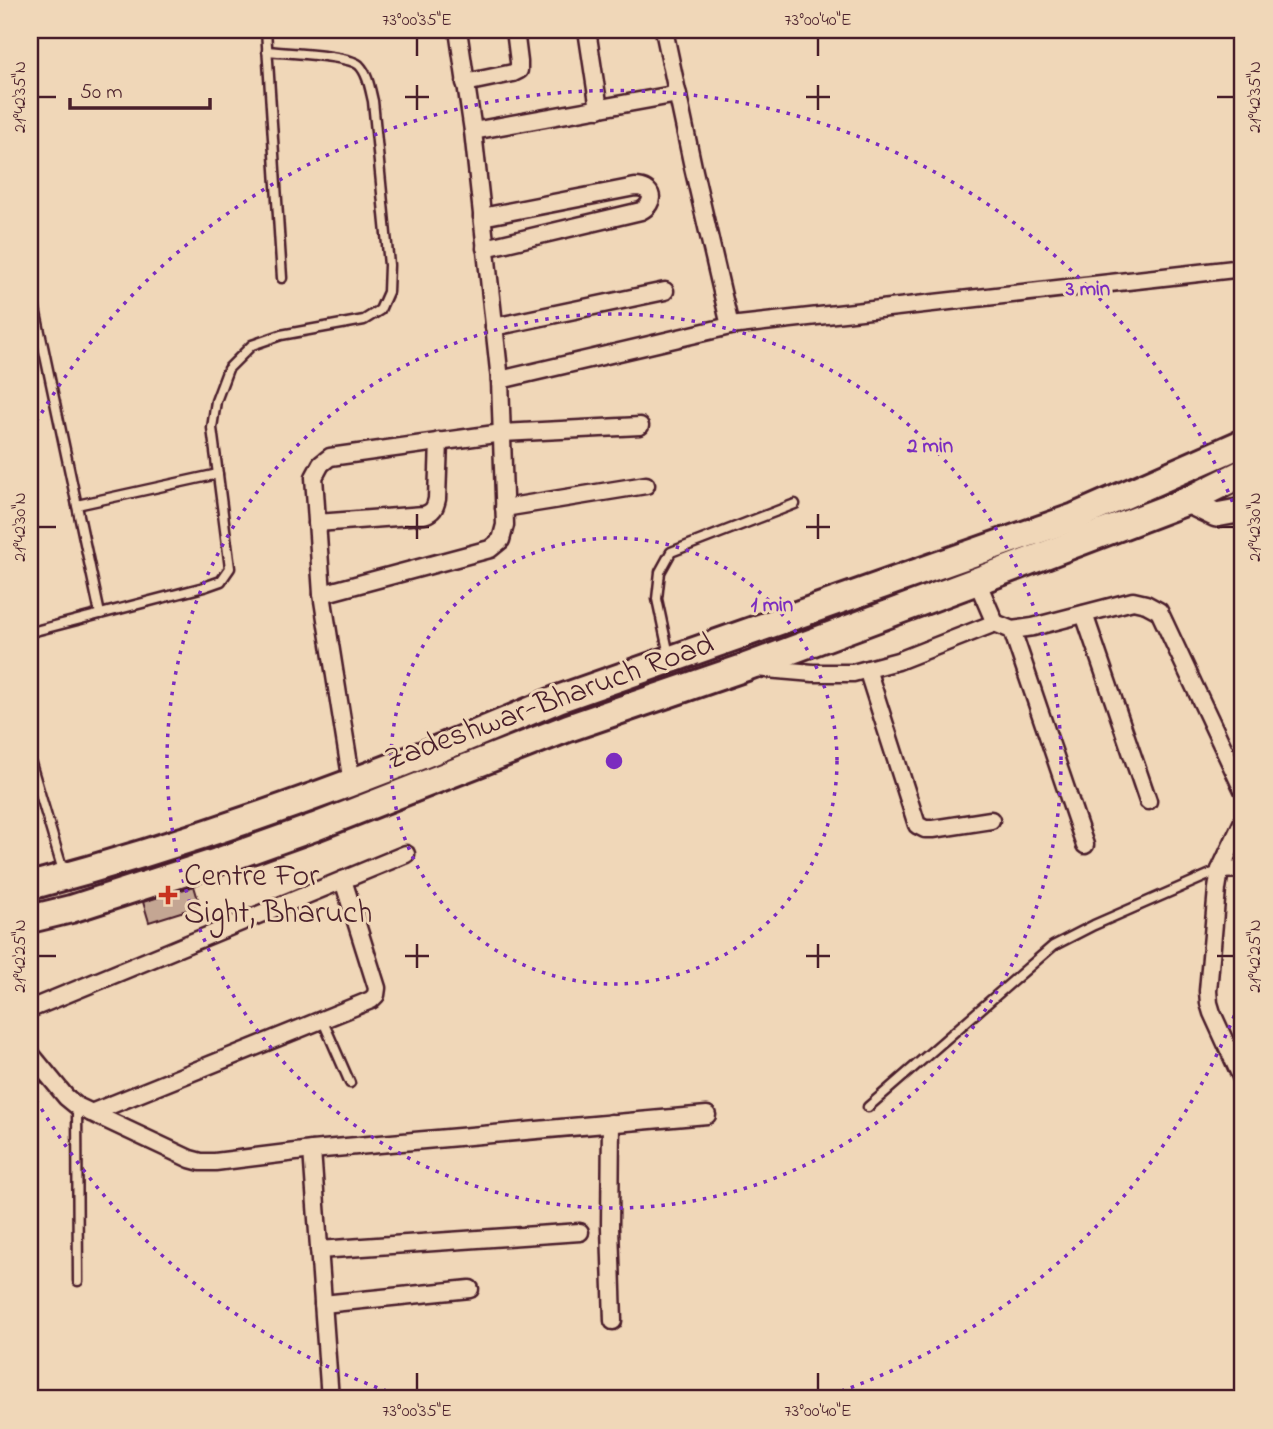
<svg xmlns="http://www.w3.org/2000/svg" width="1273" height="1429" viewBox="0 0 1273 1429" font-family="'Indie Flower',sans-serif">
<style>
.building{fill:#c4a693;stroke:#4a1f2b;stroke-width:2}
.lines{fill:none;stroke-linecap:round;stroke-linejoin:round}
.lane-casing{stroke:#4a1f2b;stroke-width:13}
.street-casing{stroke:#4a1f2b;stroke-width:21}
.secondary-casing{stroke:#4a1f2b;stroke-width:28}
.primary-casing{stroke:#4a1f2b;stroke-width:32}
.lane{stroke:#f0d7b8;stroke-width:8}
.street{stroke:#f0d7b8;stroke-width:16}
.secondary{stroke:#f0d7b8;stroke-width:23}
.primary{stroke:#f0d7b8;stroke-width:26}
.ticks{fill:none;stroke:#4a1f2b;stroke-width:2.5}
.ring{fill:none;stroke:#7b2cbf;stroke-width:3.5;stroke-dasharray:3.5 7}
.poi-dot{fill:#c8321e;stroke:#f0d7b8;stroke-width:2.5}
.labels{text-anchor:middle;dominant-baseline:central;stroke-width:6;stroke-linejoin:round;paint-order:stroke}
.street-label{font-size:32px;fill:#4a1f2b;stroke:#f0d7b8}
.poi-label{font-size:32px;fill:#4a1f2b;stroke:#f0d7b8;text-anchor:start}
.centre{fill:#7b2cbf;stroke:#f0d7b8;stroke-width:3.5}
.ring-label{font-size:21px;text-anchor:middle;font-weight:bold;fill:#7b2cbf;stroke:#f0d7b8;stroke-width:6;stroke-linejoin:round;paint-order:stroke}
.neatline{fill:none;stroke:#4a1f2b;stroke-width:2.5}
.ticks-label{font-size:18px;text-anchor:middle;fill:#4a1f2b}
</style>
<rect width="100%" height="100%" fill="#f0d7b8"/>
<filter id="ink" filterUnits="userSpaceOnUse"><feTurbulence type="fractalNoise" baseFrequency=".0143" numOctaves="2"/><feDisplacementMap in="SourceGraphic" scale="14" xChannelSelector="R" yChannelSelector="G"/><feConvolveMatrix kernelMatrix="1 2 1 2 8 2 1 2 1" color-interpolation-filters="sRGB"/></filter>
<g filter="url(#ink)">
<!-- building -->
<polygon class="building" points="194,886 200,906 149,922 143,902"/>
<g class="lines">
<!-- lane casing -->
<g class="lane-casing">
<g id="lane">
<polyline points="266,30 282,278"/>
<polyline points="30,285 100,614"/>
<polyline points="77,505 218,474"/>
<path d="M 30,634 L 35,631 L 204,587 L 221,581 L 230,568 L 212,428 L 216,401 L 228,369 L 252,345 L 281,335 L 364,320 L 380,310 L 388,292 L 389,265 L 373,101 C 370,89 368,74 359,65 C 347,55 285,53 267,51"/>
<polyline points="669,655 657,599 660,572 671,552 795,504"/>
<polyline points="30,760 64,874"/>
<polyline points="322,1019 350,1083"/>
<polyline points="77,1106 78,1281"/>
<polyline points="868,1107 1053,946 1094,925 1220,870"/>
</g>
</g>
<!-- street casing -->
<g class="street-casing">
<g id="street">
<polyline points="587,30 599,109"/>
<polyline points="664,30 693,167 730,326"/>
<polyline points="465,83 513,73 519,70 519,62 515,30"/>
<polyline points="473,131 678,94"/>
<path d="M 482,217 L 635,187 C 654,187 656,203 641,211 L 485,248"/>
<polyline points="494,327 665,291"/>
<polyline points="500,380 730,326 1243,268"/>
<polyline points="504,508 646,485"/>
<path d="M 317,523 L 424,515 C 433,512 435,508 437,499 L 439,441"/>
<polyline points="977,581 995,623 1012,630 1033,627 1133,601 1146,604 1159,611 1243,790"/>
<polyline points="322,594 490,549 501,540 505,525 500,380 473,131 458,30"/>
<polyline points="1084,614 1148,801"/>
<polyline points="1012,630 1085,845"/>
<polyline points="755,668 813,673 853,673 898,661 995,623"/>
<polyline points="867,669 917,825 925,829 933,829 991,820"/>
<polyline points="352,783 322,594 314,477 321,464 330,457 502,433 640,426"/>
<polyline points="1243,821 1220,870 1217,889 1208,991 1209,1003 1212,1013 1243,1081"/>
<polyline points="1220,870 1243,869"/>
<polyline points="30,1009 406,854"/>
<polyline points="30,1053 66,1097 77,1106 190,1159 201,1162 215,1162 312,1150 707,1115"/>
<polyline points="91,1113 371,1000 376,995 377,988 343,880"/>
<polyline points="611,1123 610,1227 613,1321"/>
<polyline points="312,1150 330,1399"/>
<polyline points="319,1250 580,1232"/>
<polyline points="323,1304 470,1289"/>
</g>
</g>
<!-- secondary casing -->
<g class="secondary-casing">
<polyline id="secondary" points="1187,501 1216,515 1243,510"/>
</g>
<!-- primary casing -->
<g class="primary-casing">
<g id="primary">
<path d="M 30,886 C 210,838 387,773 558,699 L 1075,517 L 1243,443"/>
<polyline points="30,919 71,909 217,862 315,827 568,728 746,667 977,581 1187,501 1243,473"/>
</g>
</g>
<!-- lane -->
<use href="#lane" class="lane"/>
<!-- street -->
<use href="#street" class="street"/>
<!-- secondary -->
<use href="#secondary" class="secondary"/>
<!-- primary -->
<use href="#primary" class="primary"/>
</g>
</g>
<!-- ticks -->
<path class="ticks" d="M 417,38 L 417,56M 818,38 L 818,56M 417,85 L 417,110M 818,85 L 818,110M 38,97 L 56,97M 405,97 L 429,97M 806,97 L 830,97M 1217,97 L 1234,97M 417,514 L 417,539M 818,514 L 818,539M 38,527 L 56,527M 405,527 L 429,527M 806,527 L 830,527M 1217,527 L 1234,527M 417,944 L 417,968M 818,944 L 818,968M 38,956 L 56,956M 405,956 L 429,956M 806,956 L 830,956M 1217,956 L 1234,956M 417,1373 L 417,1390M 818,1373 L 818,1390"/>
<!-- distance rings -->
<g class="ring">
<circle cx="614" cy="761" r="223"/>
<circle cx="614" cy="761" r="447"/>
<path d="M1242 996A670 670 0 0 1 821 1398M407 1398A670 670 0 0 1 31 1091M31 431A670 670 0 0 1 1242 526"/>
</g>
<!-- markers -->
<path class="poi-dot" d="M164.5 884.5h7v7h7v7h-7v7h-7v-7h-7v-7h7z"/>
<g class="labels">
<!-- street labels -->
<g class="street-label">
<text transform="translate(550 703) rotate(-20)">Zadeshwar-Bharuch Road</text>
</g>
<!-- poi labels -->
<g class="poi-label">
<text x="184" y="877">Centre For<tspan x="184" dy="37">Sight, Bharuch</tspan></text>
</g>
</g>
<circle cx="614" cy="761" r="10" class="centre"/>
<g class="ring-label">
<text x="1088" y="295">3 min</text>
<text x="930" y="452">2 min</text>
<text x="772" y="611">1 min</text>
</g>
<!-- margin -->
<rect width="1273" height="1429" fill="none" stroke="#f0d7b8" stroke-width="77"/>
<!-- scale -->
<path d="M70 98v10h140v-10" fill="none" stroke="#4a1f2b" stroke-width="3.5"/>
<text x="80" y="98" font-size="21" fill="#4a1f2b" stroke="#f0d7b8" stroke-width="5" paint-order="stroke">50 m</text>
<rect x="38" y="38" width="1196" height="1352" class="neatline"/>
<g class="ticks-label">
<text x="417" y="25">73°00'35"E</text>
<text x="818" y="25">73°00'40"E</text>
<text transform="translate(19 97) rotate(-90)" y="6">21°42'35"N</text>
<text transform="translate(1254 97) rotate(-90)" y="6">21°42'35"N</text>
<text transform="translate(19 527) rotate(-90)" y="6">21°42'30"N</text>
<text transform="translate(1254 527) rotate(-90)" y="6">21°42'30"N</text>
<text transform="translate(19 956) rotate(-90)" y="6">21°42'25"N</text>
<text transform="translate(1254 956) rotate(-90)" y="6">21°42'25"N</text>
<text x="417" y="1416">73°00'35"E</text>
<text x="818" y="1416">73°00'40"E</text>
</g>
</svg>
